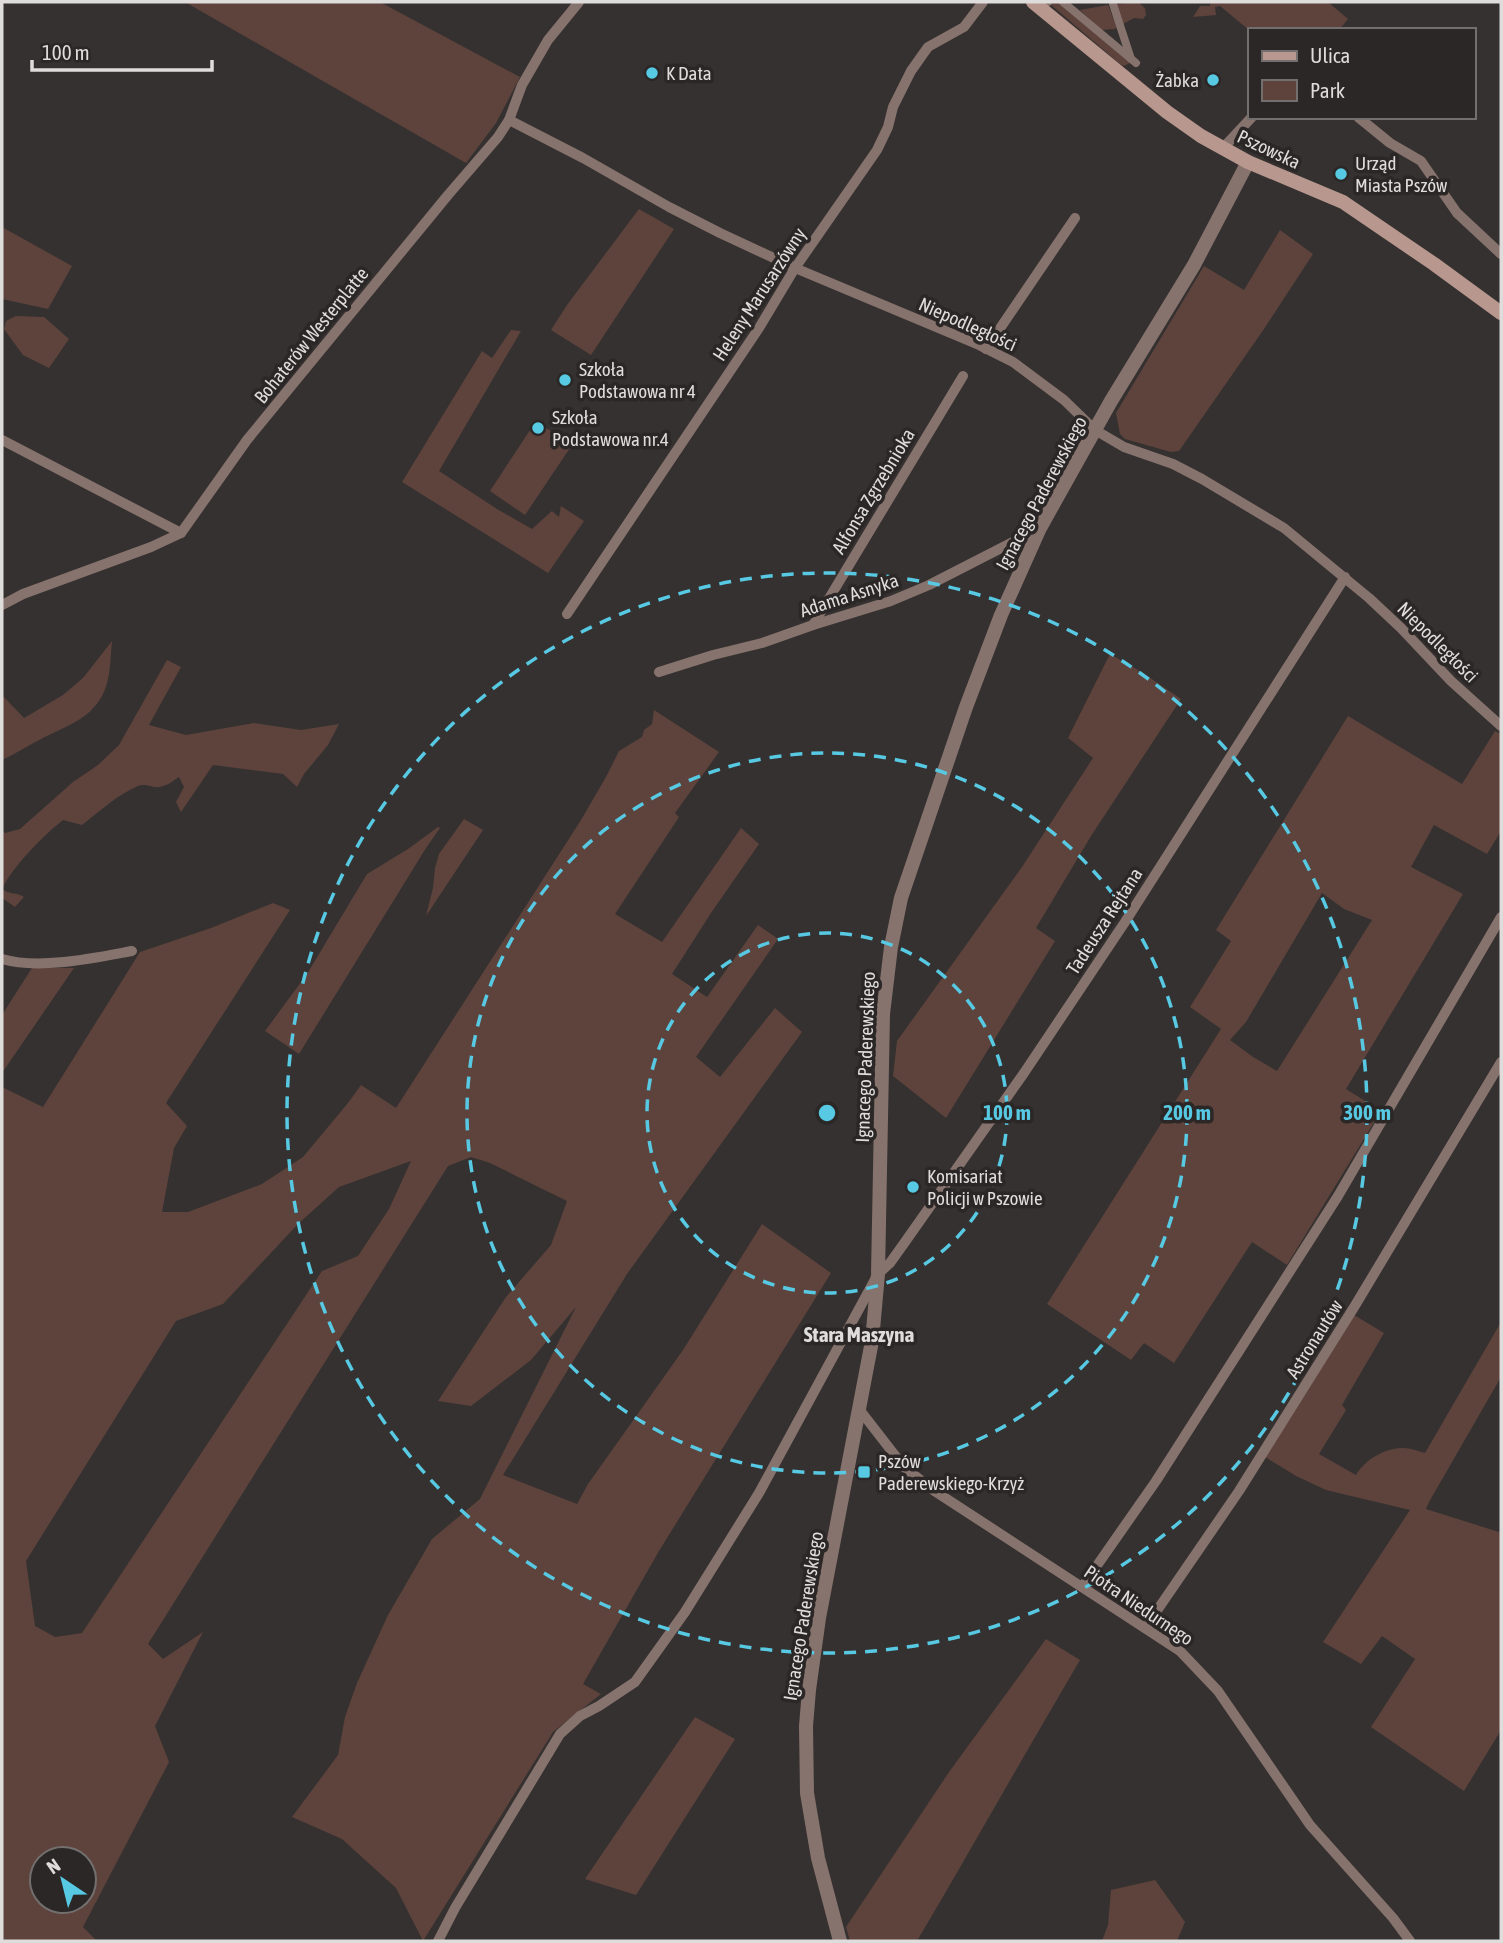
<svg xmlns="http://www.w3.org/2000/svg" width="1503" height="1943" viewBox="0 0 1503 1943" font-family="'Asap Condensed',sans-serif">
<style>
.green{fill:#5d433c;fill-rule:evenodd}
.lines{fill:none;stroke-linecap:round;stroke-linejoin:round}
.pedestrian{stroke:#87736d;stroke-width:8}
.minor{stroke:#87736d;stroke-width:10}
.tertiary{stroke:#87736d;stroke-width:14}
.secondary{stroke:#b7978e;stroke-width:14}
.ring{fill:none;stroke:#57c9e3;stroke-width:3.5;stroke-dasharray:12 9}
.poi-dot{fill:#57c9e3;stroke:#2b2726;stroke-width:2.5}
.labels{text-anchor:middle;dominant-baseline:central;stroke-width:7;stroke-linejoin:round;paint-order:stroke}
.poi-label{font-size:19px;fill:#dfdcdc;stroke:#2b2726;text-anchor:start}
.street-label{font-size:19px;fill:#dfdcdc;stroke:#2b2726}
.neighbourhood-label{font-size:21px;font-weight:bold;fill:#dfdcdc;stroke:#2b2726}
.centre{fill:#57c9e3;stroke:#2b2726;stroke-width:3.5}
.ring-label{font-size:21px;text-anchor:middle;font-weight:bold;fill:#57c9e3;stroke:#2b2726;stroke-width:7;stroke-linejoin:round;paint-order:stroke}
</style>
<rect width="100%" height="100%" fill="#353130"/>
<!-- green -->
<g class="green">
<polygon points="185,2 380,2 520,77 496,123 466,163"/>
<polygon points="1052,2 1059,2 1130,63 1124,66 1120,64 1049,3"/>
<polygon points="1138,2 1145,8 1146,15 1143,19 1134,18 1123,24 1116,4"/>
<polygon points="1210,2 1328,2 1348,19 1339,30 1249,30 1220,6 1215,7 1216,15 1193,17 1200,6 1210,6"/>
<polygon points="1108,5 1117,28 1114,29 1101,30 1080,10"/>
<polygon points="639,209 674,229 591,355 551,330 567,305"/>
<polygon points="2,227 72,266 48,309 2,299"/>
<polygon points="1280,230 1313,254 1264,329 1179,451 1171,452 1125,439 1120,434 1116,413 1204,266 1244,290"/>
<polygon points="16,316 44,317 69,339 49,368 23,355 4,329 6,321"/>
<polygon points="511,330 521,331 439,471 497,509 532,529 552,511 559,517 561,506 584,521 548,573 402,482 482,351 492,358"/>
<polygon points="536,421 572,445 525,515 490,491"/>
<path d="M 112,641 C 110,659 111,680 102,696 C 89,720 64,727 41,739 C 27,746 15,754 2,760 L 2,695 L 24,718 L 63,695 L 83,678 Z"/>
<polygon points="1110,654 1143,673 1181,699 1091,836 1036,928 1055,941 946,1118 893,1076 897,1041 1022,867 1093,758 1068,738"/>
<path d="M 167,660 L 181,667 L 149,725 L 186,735 L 254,723 L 301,730 L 339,724 L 328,745 L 304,774 L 297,787 L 283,774 L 213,765 L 181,812 L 176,802 L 184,787 L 179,777 C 173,781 167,786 159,787 C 151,788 146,783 138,786 C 117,795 100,811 82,825 L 63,820 C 43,836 13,866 2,889 C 9,895 17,892 24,897 L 15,907 L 2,898 L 2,830 L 5,833 L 20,829 L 73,782 L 98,765 L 119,745 Z"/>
<path d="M 654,710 L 719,752 L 675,813 L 679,817 L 615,914 L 662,942 L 741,828 L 759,844 L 711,913 L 672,974 L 707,997 L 758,925 L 778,939 L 696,1057 L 720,1077 L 775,1008 L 802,1032 L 627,1274 L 503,1475 L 577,1504 L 588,1484 L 683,1350 L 762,1224 L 831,1273 L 659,1551 L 583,1684 L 601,1694 L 553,1732 L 423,1941 L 396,1888 L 342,1839 L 292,1817 L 338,1755 L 345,1717 L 357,1683 L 388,1615 L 432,1539 L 480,1499 L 576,1307 L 531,1360 L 471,1406 L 438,1401 L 506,1297 L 551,1245 L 567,1201 L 490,1163 L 471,1157 L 448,1166 L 148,1644 L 163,1659 L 203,1632 L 155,1726 L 169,1762 L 83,1927 L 97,1941 L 2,1941 L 2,1087 L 43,1107 L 140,952 L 211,928 L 273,903 L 290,910 L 166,1103 L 187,1126 L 174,1148 L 162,1212 L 188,1212 L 262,1184 L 303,1157 L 348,1103 L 361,1085 L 396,1108 L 581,820 L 606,777 L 619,751 L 642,737 L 644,730 L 652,724 ZM 411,1161 L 389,1209 L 358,1256 L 322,1271 L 82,1633 L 55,1637 L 35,1626 L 26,1561 L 176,1321 L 223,1304 L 298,1224 L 339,1187 ZM 42,1859 L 84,1859 L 84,1901 L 42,1901 Z"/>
<path d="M 1348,716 L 1462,784 L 1495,731 L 1501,734 L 1501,831 L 1487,854 L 1434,825 L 1411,867 L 1463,894 L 1346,1089 L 1381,1111 L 1287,1265 L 1252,1242 L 1174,1363 L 1144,1343 L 1131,1360 L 1047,1304 L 1221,1029 L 1190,1007 L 1231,941 L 1216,930 ZM 1322,893 L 1344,909 L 1372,920 L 1277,1071 L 1253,1057 L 1230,1040 L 1246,1022 Z"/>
<polygon points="464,819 483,830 426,916 433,888 435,868 439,854"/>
<polygon points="438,827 440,828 426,848 299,1054 265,1031 307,974 367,874 408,849"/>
<polygon points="32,968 74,968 2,1073 2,1015"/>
<path d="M 1354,1315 L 1384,1333 L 1342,1405 L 1346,1410 L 1319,1454 L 1356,1475 C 1365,1460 1384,1448 1403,1448 C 1410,1448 1418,1451 1425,1453 L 1501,1322 L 1501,1377 L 1429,1502 L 1426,1509 L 1499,1532 L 1501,1529 L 1501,1730 L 1464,1791 L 1371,1727 L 1415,1659 L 1382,1636 L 1361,1664 L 1323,1642 L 1410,1510 L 1326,1490 L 1296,1476 L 1265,1457 Z"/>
<path d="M 1046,1639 L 1080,1660 C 1025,1753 972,1848 917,1941 L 850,1941 L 846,1927 L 949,1772 Z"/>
<polygon points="695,1717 735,1739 636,1895 585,1879"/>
<polygon points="1155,1880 1185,1922 1177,1941 1102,1941 1108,1925 1111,1890"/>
</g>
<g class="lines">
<!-- pedestrian -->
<g class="pedestrian">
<polyline points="1047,2 1048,2"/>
<polyline points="1063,2 1136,63"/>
<polyline points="1113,4 1131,59"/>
</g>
<!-- minor -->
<g class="minor">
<polyline points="1358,117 1390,143 1421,161 1457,213 1501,254"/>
<polyline points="509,120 583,158 669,207 720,233 795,268 979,345 1013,362 1064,400 1095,430 1124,447 1173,464 1202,479 1284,528 1369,598 1401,628 1451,681 1501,726"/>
<polyline points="1223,148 1252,117"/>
<polyline points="986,349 1075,218"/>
<polyline points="2,440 181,533"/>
<polyline points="2,605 23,594 151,547 181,533 247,440 448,195 498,137 509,120 522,85 548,40 579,2"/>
<polyline points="567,614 759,328 795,268 877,150 888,127 893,107 911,71 928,47 964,27 983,2"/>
<polyline points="813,625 963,376"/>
<polyline points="659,672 713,655 762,643 813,625 891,601 929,585 1040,528"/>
<path d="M 2,959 C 39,970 94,958 132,951"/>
<polyline points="859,1409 904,1467 933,1490 1180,1651 1218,1691 1310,1825 1393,1918 1410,1941"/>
<polyline points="1082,1587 1156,1481 1338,1196 1501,917"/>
<polyline points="1145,1628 1239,1491 1356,1304 1501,1062"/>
<polyline points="438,1941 455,1908 560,1734 580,1716 599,1706 635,1682 685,1612 759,1493 878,1274 890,1263 905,1242 1024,1073 1125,922 1345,577"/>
</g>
<!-- tertiary -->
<polyline class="tertiary" points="840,1941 818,1858 807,1793 806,1726 809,1690 819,1618 872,1341 878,1274 883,1014 891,947 901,898 966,707 1001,615 1040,528 1111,401 1194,265 1248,162"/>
<!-- secondary -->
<polyline class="secondary" points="1033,2 1167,112 1201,136 1248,162 1343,202 1434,264 1501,313"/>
</g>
<!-- distance rings -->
<g class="ring">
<circle cx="827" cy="1113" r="180"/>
<circle cx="827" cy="1113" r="360"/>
<circle cx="827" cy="1113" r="540"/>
</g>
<!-- markers -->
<g class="poi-dot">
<circle cx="652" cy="73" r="7"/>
<circle cx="1213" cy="80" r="7"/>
<circle cx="1341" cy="174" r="7"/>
<circle cx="565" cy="380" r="7"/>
<circle cx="538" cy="428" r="7"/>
<circle cx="913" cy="1187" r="7"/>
<rect x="857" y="1465" width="14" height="14" rx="3.5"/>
</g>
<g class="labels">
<!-- poi labels -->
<g class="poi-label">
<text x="666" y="73">K Data</text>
<text x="1199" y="80" text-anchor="end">Żabka</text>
<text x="1355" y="163">Urząd<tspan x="1355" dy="22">Miasta Pszów</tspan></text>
<text x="579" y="369">Szkoła<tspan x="579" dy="22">Podstawowa nr 4</tspan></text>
<text x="552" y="417">Szkoła<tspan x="552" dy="22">Podstawowa nr.4</tspan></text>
<text x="927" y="1176">Komisariat<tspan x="927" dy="22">Policji w Pszowie</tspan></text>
<text x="878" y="1461">Pszów<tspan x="878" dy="22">Paderewskiego-Krzyż</tspan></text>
</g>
<!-- street labels -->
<g class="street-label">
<text transform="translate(1269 149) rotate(25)">Pszowska</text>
<text transform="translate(759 294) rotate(-57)">Heleny Marusarzówny</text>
<text transform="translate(968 324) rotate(24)">Niepodległości</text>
<text transform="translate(311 335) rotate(-51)">Bohaterów Westerplatte</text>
<text transform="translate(873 491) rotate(-59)">Alfonsa Zgrzebnioka</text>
<text transform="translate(1041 493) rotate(-62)">Ignacego Paderewskiego</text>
<text transform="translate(849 595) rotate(-18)">Adama Asnyka</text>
<text transform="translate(1438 642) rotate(45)">Niepodległości</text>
<text transform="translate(1104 921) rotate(-57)">Tadeusza Rejtana</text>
<text transform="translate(865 1057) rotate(-88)">Ignacego Paderewskiego</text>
<text transform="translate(1314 1339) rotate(-58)">Astronautów</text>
<text transform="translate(1139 1605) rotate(34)">Piotra Niedurnego</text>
<text transform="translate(803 1616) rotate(-81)">Ignacego Paderewskiego</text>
</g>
<!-- neighbourhood labels -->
<g class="neighbourhood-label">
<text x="859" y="1334">Stara Maszyna</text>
</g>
</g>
<circle cx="827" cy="1113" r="10" class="centre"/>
<g class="ring-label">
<text x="1007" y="1120">100 m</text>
<text x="1187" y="1120">200 m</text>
<text x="1367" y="1120">300 m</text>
</g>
<!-- border -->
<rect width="1503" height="1943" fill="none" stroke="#dfdcdc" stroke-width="7"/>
<!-- legend -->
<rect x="1248" y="28" width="228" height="91" fill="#2b2726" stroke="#736f6f" stroke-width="2"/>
<rect x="1262" y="51" width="35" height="10" fill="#b7978e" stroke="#736f6f" stroke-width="2"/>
<text x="1310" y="63" font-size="21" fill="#dfdcdc">Ulica</text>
<rect x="1262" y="80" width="35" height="21" fill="#5d433c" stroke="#736f6f" stroke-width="2"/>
<text x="1310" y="98" font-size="21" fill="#dfdcdc">Park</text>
<!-- north arrow -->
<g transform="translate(63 1880) rotate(325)"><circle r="33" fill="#2b2726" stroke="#736f6f" stroke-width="2"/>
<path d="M0-5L12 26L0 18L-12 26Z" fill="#57c9e3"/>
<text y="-10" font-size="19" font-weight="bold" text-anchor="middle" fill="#dfdcdc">N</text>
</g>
<!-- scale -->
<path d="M32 60v10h180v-10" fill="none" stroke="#dfdcdc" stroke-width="3.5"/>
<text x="42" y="60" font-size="21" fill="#dfdcdc" stroke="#2b2726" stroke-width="5" paint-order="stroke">100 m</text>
</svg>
